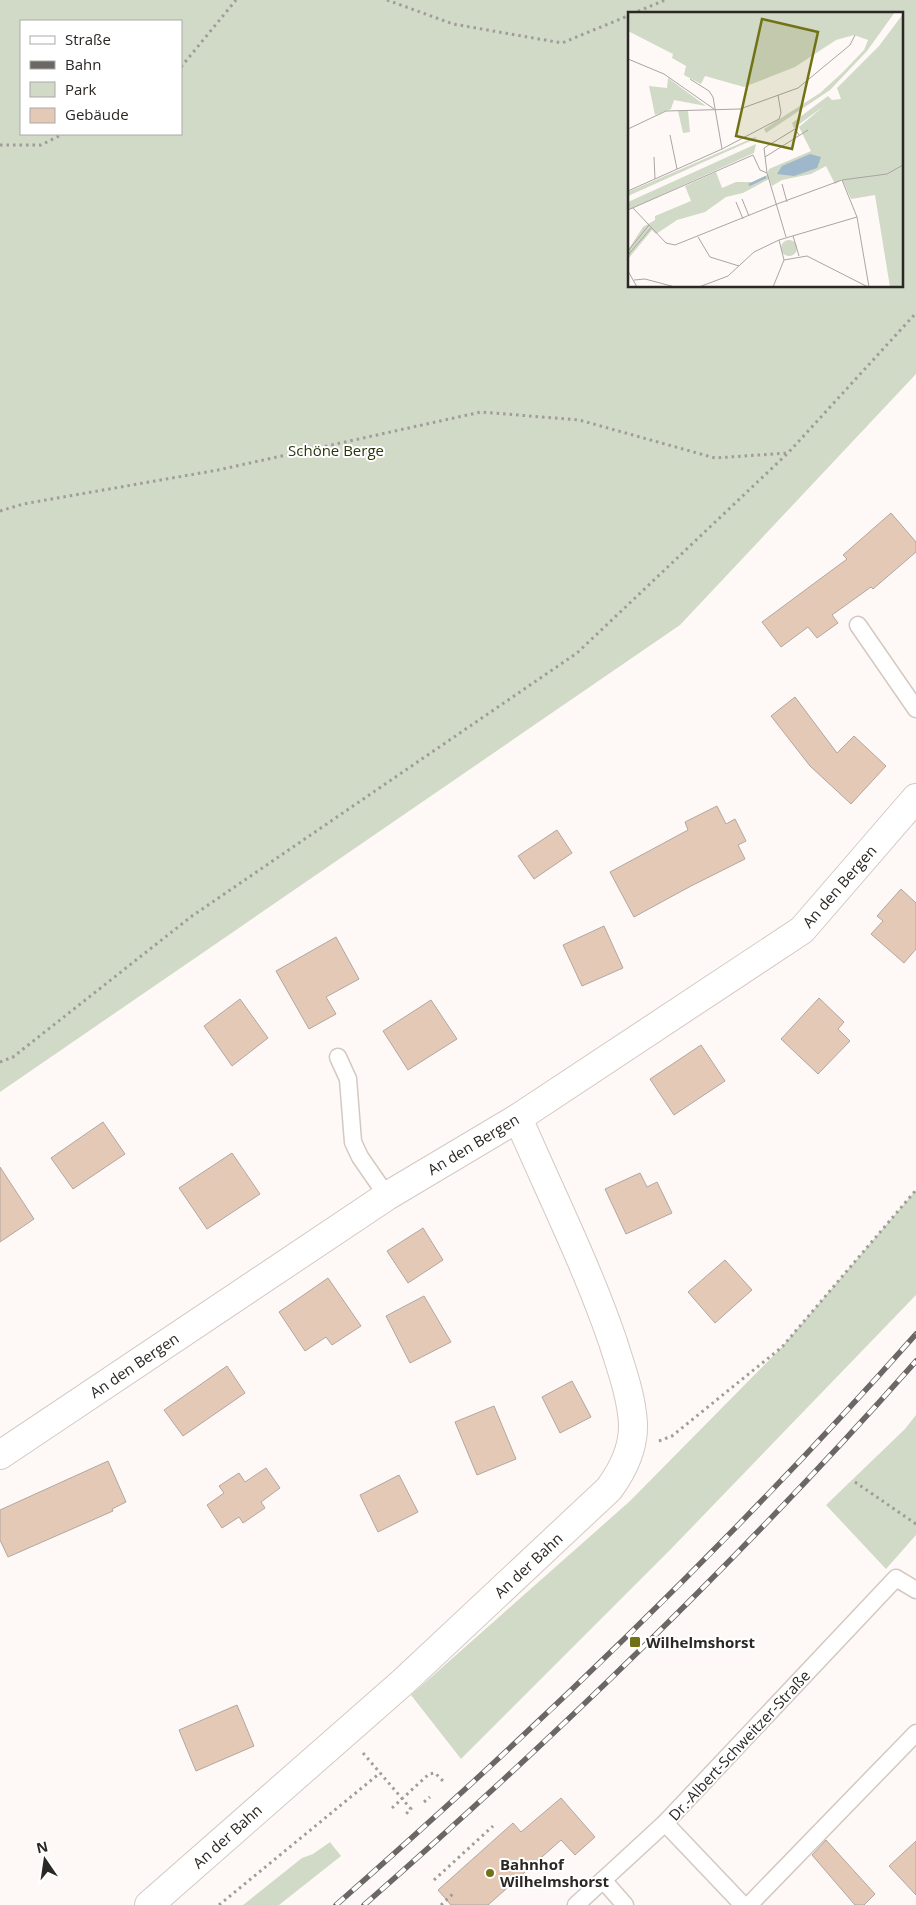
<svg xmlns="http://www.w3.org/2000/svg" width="916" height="1905" viewBox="0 0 916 1905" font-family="'Open Sans',sans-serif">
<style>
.green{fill:#d1d9c7;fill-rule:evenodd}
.building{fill:#e5c9b7;stroke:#b1a7a0}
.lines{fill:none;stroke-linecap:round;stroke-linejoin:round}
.lane-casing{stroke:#d4c9c2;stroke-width:19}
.street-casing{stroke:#d4c9c2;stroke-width:30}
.path{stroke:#a09c99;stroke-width:3;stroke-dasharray:2.5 4;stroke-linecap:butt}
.lane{stroke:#fff;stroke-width:16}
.street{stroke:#fff;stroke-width:28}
.rail-casing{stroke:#6b6764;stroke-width:5.5}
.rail{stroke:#fff;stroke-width:4;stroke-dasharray:11;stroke-linecap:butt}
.poi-dot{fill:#717216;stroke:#fff;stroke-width:2}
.labels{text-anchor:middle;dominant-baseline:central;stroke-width:4;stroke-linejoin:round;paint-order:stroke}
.park-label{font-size:15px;fill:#29390d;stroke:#fff}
.street-label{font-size:15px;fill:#2b2724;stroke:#fff}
.poi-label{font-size:15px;font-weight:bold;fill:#2b2724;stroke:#fff;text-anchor:start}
.inset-river{fill:none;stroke:#9eb7cb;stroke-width:2.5}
.inset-road{fill:none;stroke:#aaa5a2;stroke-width:1}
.view{fill:#717216;fill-opacity:0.15;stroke:#717216;stroke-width:2.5}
.inset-edge{fill:none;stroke:#2b2724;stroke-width:2.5}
</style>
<rect width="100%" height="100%" fill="#fef9f6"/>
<!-- green -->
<g class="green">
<path d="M 0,0 L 916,0 L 916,374 L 680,625 L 0,1092 ZM 630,14 L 902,14 L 902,286 L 630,286 ZM 181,21 L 181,134 L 21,134 L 21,21 Z"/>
<polygon points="916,1190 916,1295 669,1551 461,1759 411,1695 630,1501 782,1347"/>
<polygon points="916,1415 916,1535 886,1569 826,1505 905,1429"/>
<polygon points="330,1842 341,1856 279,1905 243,1905 302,1858 313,1854"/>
</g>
<!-- building -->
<g class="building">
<polygon points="891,513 916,542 916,552 873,589 871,587 832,615 838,623 817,638 808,627 781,647 762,622 847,559 843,555"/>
<polygon points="795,697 837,753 854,736 886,766 851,804 810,766 771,716"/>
<polygon points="717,806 726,824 735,819 746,841 738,845 745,859 691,886 634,917 610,872 688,830 685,822"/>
<polygon points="557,830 572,853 534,879 518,856"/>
<polygon points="901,889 916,903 916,949 904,963 871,934 883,921 877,916"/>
<polygon points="604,926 623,968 582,986 563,945"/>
<polygon points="336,937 359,979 326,997 336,1014 309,1029 276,971"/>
<polygon points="819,998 844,1022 838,1029 850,1041 818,1074 781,1039"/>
<polygon points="240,999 268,1038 232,1066 204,1026"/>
<polygon points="431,1000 457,1039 408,1070 383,1031"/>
<polygon points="701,1045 725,1081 674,1115 650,1079"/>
<polygon points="103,1122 125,1154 73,1189 51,1158"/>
<polygon points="232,1153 260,1194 207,1229 179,1188"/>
<polygon points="0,1167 34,1219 0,1242"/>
<polygon points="640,1173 647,1187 657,1182 672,1213 626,1234 605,1189"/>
<polygon points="423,1228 443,1260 408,1283 387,1251"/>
<polygon points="725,1260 752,1290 715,1323 688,1292"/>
<polygon points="328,1278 361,1326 332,1345 326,1337 305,1351 279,1312"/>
<polygon points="424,1296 451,1342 410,1363 386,1316"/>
<polygon points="227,1366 245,1393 183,1436 164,1410"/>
<polygon points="572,1381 591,1417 560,1433 542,1397"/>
<polygon points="494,1406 516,1459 477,1475 455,1422"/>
<polygon points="108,1461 126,1502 112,1509 113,1511 8,1557 0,1540 0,1510"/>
<polygon points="266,1468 280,1488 261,1502 265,1508 243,1523 239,1517 222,1528 207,1505 224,1493 219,1486 239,1473 245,1482"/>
<polygon points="399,1475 418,1512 378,1532 360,1495"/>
<polygon points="237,1705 254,1746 196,1771 179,1730"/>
<polygon points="561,1798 595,1837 575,1855 561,1840 488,1905 451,1905 438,1890 513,1823 521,1832"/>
<polygon points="826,1840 875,1894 864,1905 855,1905 812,1855"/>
<polygon points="916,1841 916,1895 889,1866"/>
</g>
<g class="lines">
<!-- lane casing -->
<g class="lane-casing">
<g id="lane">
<polyline points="858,625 916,709"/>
<polyline points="338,1057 348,1079 353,1142 360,1157 387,1196"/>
<polyline points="665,1823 743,1905"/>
<polyline points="603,1880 625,1905"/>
<polyline points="576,1905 665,1823 896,1578 916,1590"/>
<polyline points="749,1905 916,1733"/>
</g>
</g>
<!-- street casing -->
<g class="street-casing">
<g id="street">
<polyline points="0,1455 387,1196 518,1118 802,930 916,798"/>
<path d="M 149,1905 L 403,1682 L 609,1489 C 623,1470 634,1447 633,1423 C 631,1394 621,1368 613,1342 C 587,1266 550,1192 518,1118"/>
</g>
</g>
<!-- path -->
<g class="path">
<polyline points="387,0 453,24 562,43 630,15"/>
<polyline points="632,14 665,0"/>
<polyline points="181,67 236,0"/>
<polyline points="0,145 41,145 63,134"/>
<polyline points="0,511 23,504 218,470 481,412 579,420 715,458 788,453"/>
<polyline points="0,1062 13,1057 192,916 577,653 788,453 916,313"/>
<polyline points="659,1441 672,1436 782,1347 916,1190"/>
<polyline points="855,1482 916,1524"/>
<polyline points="363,1753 411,1809 405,1815"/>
<polyline points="424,1802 430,1797"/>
<polyline points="392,1808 429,1774 435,1773 445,1783"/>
<polyline points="434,1880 493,1826"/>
<polyline points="219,1905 380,1773"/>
<polyline points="441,1905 455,1892"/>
</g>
<!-- lane -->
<use href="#lane" class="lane"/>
<!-- street -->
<use href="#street" class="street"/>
<!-- rail casing -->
<g class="rail-casing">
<g id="rail">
<path d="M 336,1905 C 540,1726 736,1537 916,1334"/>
<path d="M 364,1905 C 558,1735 745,1554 916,1361"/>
</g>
</g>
<!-- rail -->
<use href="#rail" class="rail"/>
</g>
<!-- markers -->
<g class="poi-dot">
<rect x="629" y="1636" width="12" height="12" rx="2.5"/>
<circle cx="490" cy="1873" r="5"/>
</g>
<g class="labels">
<!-- park labels -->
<g class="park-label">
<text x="336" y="450">Schöne Berge</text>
</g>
<!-- street labels -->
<g class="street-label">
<text transform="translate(839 886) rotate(-49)">An den Bergen</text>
<text transform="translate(473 1144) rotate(-31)">An den Bergen</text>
<text transform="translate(134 1365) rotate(-34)">An den Bergen</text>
<text transform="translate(528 1565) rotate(-43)">An der Bahn</text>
<text transform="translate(739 1745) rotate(-47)">Dr.-Albert-Schweitzer-Straße</text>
<text transform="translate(227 1836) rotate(-42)">An der Bahn</text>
</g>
<!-- poi labels -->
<g class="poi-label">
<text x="646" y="1642">Wilhelmshorst</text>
<text x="500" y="1864">Bahnhof<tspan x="500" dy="17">Wilhelmshorst</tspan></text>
</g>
</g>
<!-- overview -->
<g transform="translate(628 12)">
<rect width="275" height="275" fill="#fef9f6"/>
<path d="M 0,0 L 267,0 L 239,39 L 202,78 L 138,121 L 136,117 L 192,81 L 214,61 L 236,38 L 240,28 L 226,23 L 208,28 L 167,55 L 116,75 L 77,64 L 73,72 L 56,63 L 58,54 L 44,46 L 45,42 L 0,19 ZM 275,2 L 275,275 L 262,275 L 247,183 L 223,187 L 214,167 L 207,172 L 198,154 L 183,162 L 154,168 L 144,174 L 141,167 L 115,181 L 98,185 L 77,200 L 49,208 L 28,222 L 24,218 L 0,247 L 0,238 L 15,215 L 27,208 L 27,204 L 63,189 L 57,174 L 88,160 L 94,176 L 108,170 L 126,170 L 139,163 L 141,157 L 183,139 L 171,115 L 196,94 L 166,116 L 164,111 L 200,84 L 204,88 L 213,87 L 209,76 L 251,34 ZM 40,66 L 78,94 L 46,88 L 43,97 L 27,103 L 21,74 L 39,76 ZM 50,99 L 60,99 L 62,120 L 55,121 ZM 127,125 L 129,126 L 0,184 L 0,180 ZM 128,132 L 126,141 L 0,198 L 0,190 ZM153 236a8 8 0 1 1 16 0a8 8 0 1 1-16 0Z" fill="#d1d9c7"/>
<path d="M 182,142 L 193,145 L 189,156 L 166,164 L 149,162 L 154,154 Z" fill="#9eb7cb"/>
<path class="inset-river" d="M 121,173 L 138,165"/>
<path class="inset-road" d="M 0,47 L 36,62 L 86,97M 62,67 L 81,79 L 85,85 L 94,137M 0,117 L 38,99 L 112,97 L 170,76 L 222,33 L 227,23M 42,123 L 49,157M 26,145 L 27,167M 137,145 L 180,118M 139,161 L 136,136 L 167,117 L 171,123M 139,161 L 158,225M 214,168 L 229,205 L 241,275M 154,172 L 159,190M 0,179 L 94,137 L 151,107 L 153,101 L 150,83M 114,187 L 121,204M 108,190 L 115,207M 149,192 L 214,168 L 259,162 L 275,153M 5,196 L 38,231 L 47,233 L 149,192M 0,198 L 125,143 L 132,158 L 139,161M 165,224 L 171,244M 70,225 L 82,245 L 111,254M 151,228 L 156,248M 0,239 L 21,213M 0,243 L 23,216M 156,248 L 179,244 L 240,275M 0,259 L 9,275M 6,268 L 17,267 L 47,275M 71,275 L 100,264 L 126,240 L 151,228 L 229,205M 145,275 L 156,248"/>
<path class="view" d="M 134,7 L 190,20 L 164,137 L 108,124 Z"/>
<rect width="275" height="275" class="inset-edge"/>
</g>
<!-- legend -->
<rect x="20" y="20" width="162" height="115" fill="#ffffff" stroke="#aaa9a7"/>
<rect x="30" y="36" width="25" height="8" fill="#ffffff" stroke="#aaa9a7"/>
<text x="65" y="45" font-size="15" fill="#2b2724">Straße</text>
<rect x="30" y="61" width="25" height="8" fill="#6b6764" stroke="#aaa9a7"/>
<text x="65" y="70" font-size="15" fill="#2b2724">Bahn</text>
<rect x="30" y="82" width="25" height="15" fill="#d1d9c7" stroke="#aaa9a7"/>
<text x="65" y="95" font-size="15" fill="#2b2724">Park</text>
<rect x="30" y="108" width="25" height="15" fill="#e5c9b7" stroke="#aaa9a7"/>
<text x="65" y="120" font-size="15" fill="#2b2724">Gebäude</text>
<!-- north arrow -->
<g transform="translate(45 1860) rotate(347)" stroke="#ffffff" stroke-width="4" paint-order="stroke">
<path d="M0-4L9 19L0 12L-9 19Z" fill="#2b2724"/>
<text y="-8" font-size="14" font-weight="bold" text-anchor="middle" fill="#2b2724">N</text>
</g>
</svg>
